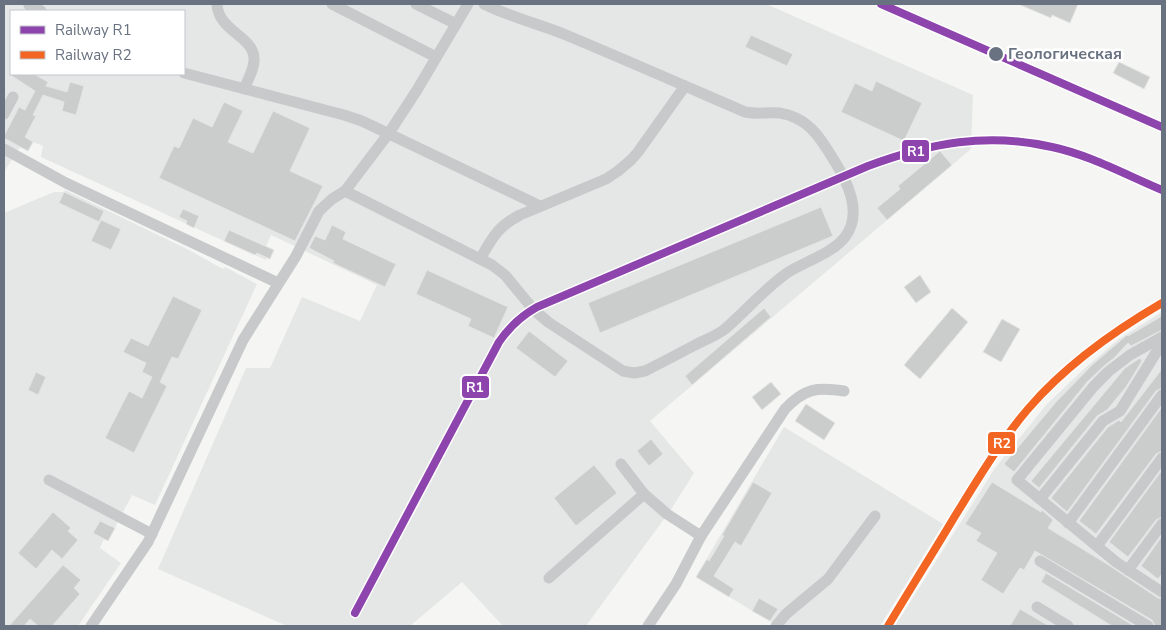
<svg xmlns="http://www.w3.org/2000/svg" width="1166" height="630" viewBox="0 0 1166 630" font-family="'Nunito Sans',sans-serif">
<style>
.built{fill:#e5e7e6;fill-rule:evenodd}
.building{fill:#cbcccc;stroke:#e4e4e4}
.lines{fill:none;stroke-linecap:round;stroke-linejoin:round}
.minor{stroke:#c8c9ca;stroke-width:11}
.rail-1-casing{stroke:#fff;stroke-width:11}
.rail-2-casing{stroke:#fff;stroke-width:11}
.rail-1{stroke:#8e44ad;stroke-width:8}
.rail-2{stroke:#f26522;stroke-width:8}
.stop-dot{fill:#697280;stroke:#fff;stroke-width:2}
.labels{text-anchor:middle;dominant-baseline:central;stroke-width:5;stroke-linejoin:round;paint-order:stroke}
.stop-label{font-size:16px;font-weight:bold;fill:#697280;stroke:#fff;text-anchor:start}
.line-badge{stroke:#fff;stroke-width:2}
.badge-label{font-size:14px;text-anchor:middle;font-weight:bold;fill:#fff}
</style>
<rect width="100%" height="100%" fill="#f5f5f4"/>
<g class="built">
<path d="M 4,4 L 766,4 L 973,95 L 971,149 L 650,421 L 694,473 L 672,508 L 586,626 L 503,626 L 462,582 L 410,626 L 287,626 L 158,569 L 246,368 L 270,368 L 302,297 L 360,321 L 377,285 L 271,235 L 262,255 L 267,257 L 266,260 L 255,255 L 260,244 L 229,230 L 224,241 L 41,157 L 43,146 L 33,142 L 28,151 L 20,147 L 4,172 ZM 11,11 L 184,11 L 184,74 L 11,74 Z"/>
<polygon points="65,190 187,249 223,269 225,267 257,284 155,505 132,495 108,541 104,539 100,548 121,563 78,626 4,626 4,213 54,192 64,192"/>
<polygon points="1162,312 1162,626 895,626 995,468 1047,404 1085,368 1119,339"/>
<polygon points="784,427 943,524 880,626 778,626 696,577"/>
</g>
<g class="building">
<polygon points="1018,4 1078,4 1070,23 1052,15 1051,18"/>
<polygon points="751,35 793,54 787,66 745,47"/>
<polygon points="1119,62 1150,77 1144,89 1113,73"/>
<polygon points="9,74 34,74 48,82 46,86 67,92 70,82 84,86 76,115 62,111 64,102 43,95 33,115 36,116 25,137 33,142 28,151 4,138 4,136 19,107 25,110 35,91"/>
<polygon points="876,81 922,103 904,141 841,112 855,83 872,91"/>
<polygon points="224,102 243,111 228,142 253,153 273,111 310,128 290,171 323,186 295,241 159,178 174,146 179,148 193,118 212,127"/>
<polygon points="940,151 952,165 887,220 877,208 900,189 898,186"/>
<polygon points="64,192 104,211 99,222 59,203"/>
<polygon points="821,207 833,236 600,333 588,303"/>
<polygon points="183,209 199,216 194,228 186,224 187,221 179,217"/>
<polygon points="101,220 121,229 111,250 91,241"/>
<polygon points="332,225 346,232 343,239 396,264 385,287 333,263 334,261 309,248 315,236 325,240"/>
<polygon points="229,230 274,250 270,259 257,253 255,255 224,241"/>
<polygon points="427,270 508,307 494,338 468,326 471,319 416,294"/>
<polygon points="920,275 931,292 916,303 904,287"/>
<polygon points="173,296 202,310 178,359 172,357 160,382 167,386 134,453 105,438 129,391 142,398 152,377 142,372 146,363 123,352 131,338 148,346"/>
<polygon points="764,308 771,317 692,385 685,376"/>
<polygon points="952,308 968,322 920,379 904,365"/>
<polygon points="1162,316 1162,330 1131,346 1128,343 1114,358 1104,366 1088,381 1014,472 1004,464 1056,402 1092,365 1127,335 1128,336"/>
<polygon points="1002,319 1020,329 1001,362 983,352"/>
<polygon points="529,331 568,361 555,377 516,348"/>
<polygon points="1140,358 1142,361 1126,387 1107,410 1097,416 1039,488 1031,481 1125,368"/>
<polygon points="1162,369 1162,388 1156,391 1067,512 1051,498 1108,427 1119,420 1121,422"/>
<polygon points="36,372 46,377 38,395 28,390"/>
<polygon points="771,382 781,394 762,410 752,397"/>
<polygon points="806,404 835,423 824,440 795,421"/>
<polygon points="1162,407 1162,451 1156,454 1096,534 1079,521"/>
<polygon points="651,439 663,454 649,466 637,451"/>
<polygon points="594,465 617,493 576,526 554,498"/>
<polygon points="1162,470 1162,517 1156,520 1128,557 1109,542"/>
<polygon points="753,482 772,493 741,546 735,542 714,576 734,589 729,597 696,577 707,559 709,561 724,536 722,535"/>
<polygon points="992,482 1041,512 1042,510 1053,520 1048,528 1107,564 1158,598 1162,599 1162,626 1155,626 1152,620 1035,551 1024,570 1020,568 1003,594 981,580 997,553 976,541 981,533 965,524"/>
<polygon points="53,512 71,528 68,531 78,540 62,559 52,550 36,569 18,553"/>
<polygon points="100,521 115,528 108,541 93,533"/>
<polygon points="1162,536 1162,574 1158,579 1141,566"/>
<polygon points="63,565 81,580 74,588 80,594 52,626 38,626 30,619 24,626 9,626"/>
<polygon points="1046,573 1134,626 1112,626 1041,582"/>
<polygon points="759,598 778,609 770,621 752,611"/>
<polygon points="1020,609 1049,626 1010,626"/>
</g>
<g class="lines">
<g class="minor">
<path d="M 217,4 C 218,31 253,36 254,58 C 255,68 248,79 244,89"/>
<polyline points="332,4 436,57"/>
<polyline points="416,4 456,24"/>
<polyline points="29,5 41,11"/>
<polyline points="184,73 344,115 362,121 540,206"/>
<polyline points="4,114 13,97"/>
<polyline points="4,149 66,183 278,283"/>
<path d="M 345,191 L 492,265 L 505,275 L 533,309 L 548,322 L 623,371 L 634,373 L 645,371 C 661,363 678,354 695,345 C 705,340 716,336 725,329 C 746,311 764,289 787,273 C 804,262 833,253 845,237 C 864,212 846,179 832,157 C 822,141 813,126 796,118 C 775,108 765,116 745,112 C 685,86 626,60 566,35 C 539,24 510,17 484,4"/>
<path d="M 480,259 C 493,237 497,227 520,215 L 606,179 L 618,171 L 631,160 L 638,152 L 685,86"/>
<polyline points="1162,337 1130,355 1109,371 1094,386 1017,480 1116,562 1162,592"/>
<polyline points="621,464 644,494 667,514 701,536"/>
<polyline points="49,480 152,534"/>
<polyline points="1040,499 1103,421 1120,411 1162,343"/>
<polyline points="1068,523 1162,395"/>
<polyline points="1097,546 1162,458"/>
<polyline points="1040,561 1148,626"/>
<polyline points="1128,570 1162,524"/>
<polyline points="549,578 644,494"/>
<polyline points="1037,607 1068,626"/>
<polyline points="91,626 148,542 243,340 296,256 319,211 332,199 345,191 389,133 417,90 468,4"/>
<path d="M 648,626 L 676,584 L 701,536 L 785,409 C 805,388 817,387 844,391"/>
<polyline points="776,626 786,614 828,579 875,516"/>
</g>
<defs>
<g id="rail-1">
<polyline points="881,4 1162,127"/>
<path d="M 355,613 L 499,342 C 510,326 521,316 537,307 L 868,166 C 930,143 987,132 1052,147 C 1090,155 1126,175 1162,190"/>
</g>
<path id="rail-2" d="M 888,626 C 910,589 933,553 955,516 C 978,479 1000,442 1028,409 C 1064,367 1114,331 1162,303"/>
</defs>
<use href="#rail-1" class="rail-1-casing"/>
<use href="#rail-2" class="rail-2-casing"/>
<use href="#rail-1" class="rail-1"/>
<use href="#rail-2" class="rail-2"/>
</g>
<circle class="stop-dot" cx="996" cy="54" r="8"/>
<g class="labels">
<g class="stop-label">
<text x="1008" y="54">Геологическая</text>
</g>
</g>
<g class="line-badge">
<rect x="901" y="139" width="29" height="24" rx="5" fill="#8e44ad"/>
<rect x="461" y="375" width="29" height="24" rx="5" fill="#8e44ad"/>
<rect x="987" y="431" width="29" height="24" rx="5" fill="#f26522"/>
</g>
<g class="badge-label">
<text x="916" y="156">R1</text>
<text x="475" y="392">R1</text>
<text x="1002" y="448">R2</text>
</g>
<rect width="1166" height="630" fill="none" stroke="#697280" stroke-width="10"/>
<rect x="10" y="10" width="175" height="65" fill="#ffffff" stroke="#c3c7cc"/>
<rect x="20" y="26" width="25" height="8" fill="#8e44ad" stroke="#c3c7cc"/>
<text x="55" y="35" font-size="15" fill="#697280">Railway R1</text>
<rect x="20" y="51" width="25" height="8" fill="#f26522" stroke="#c3c7cc"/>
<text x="55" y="60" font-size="15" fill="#697280">Railway R2</text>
</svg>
